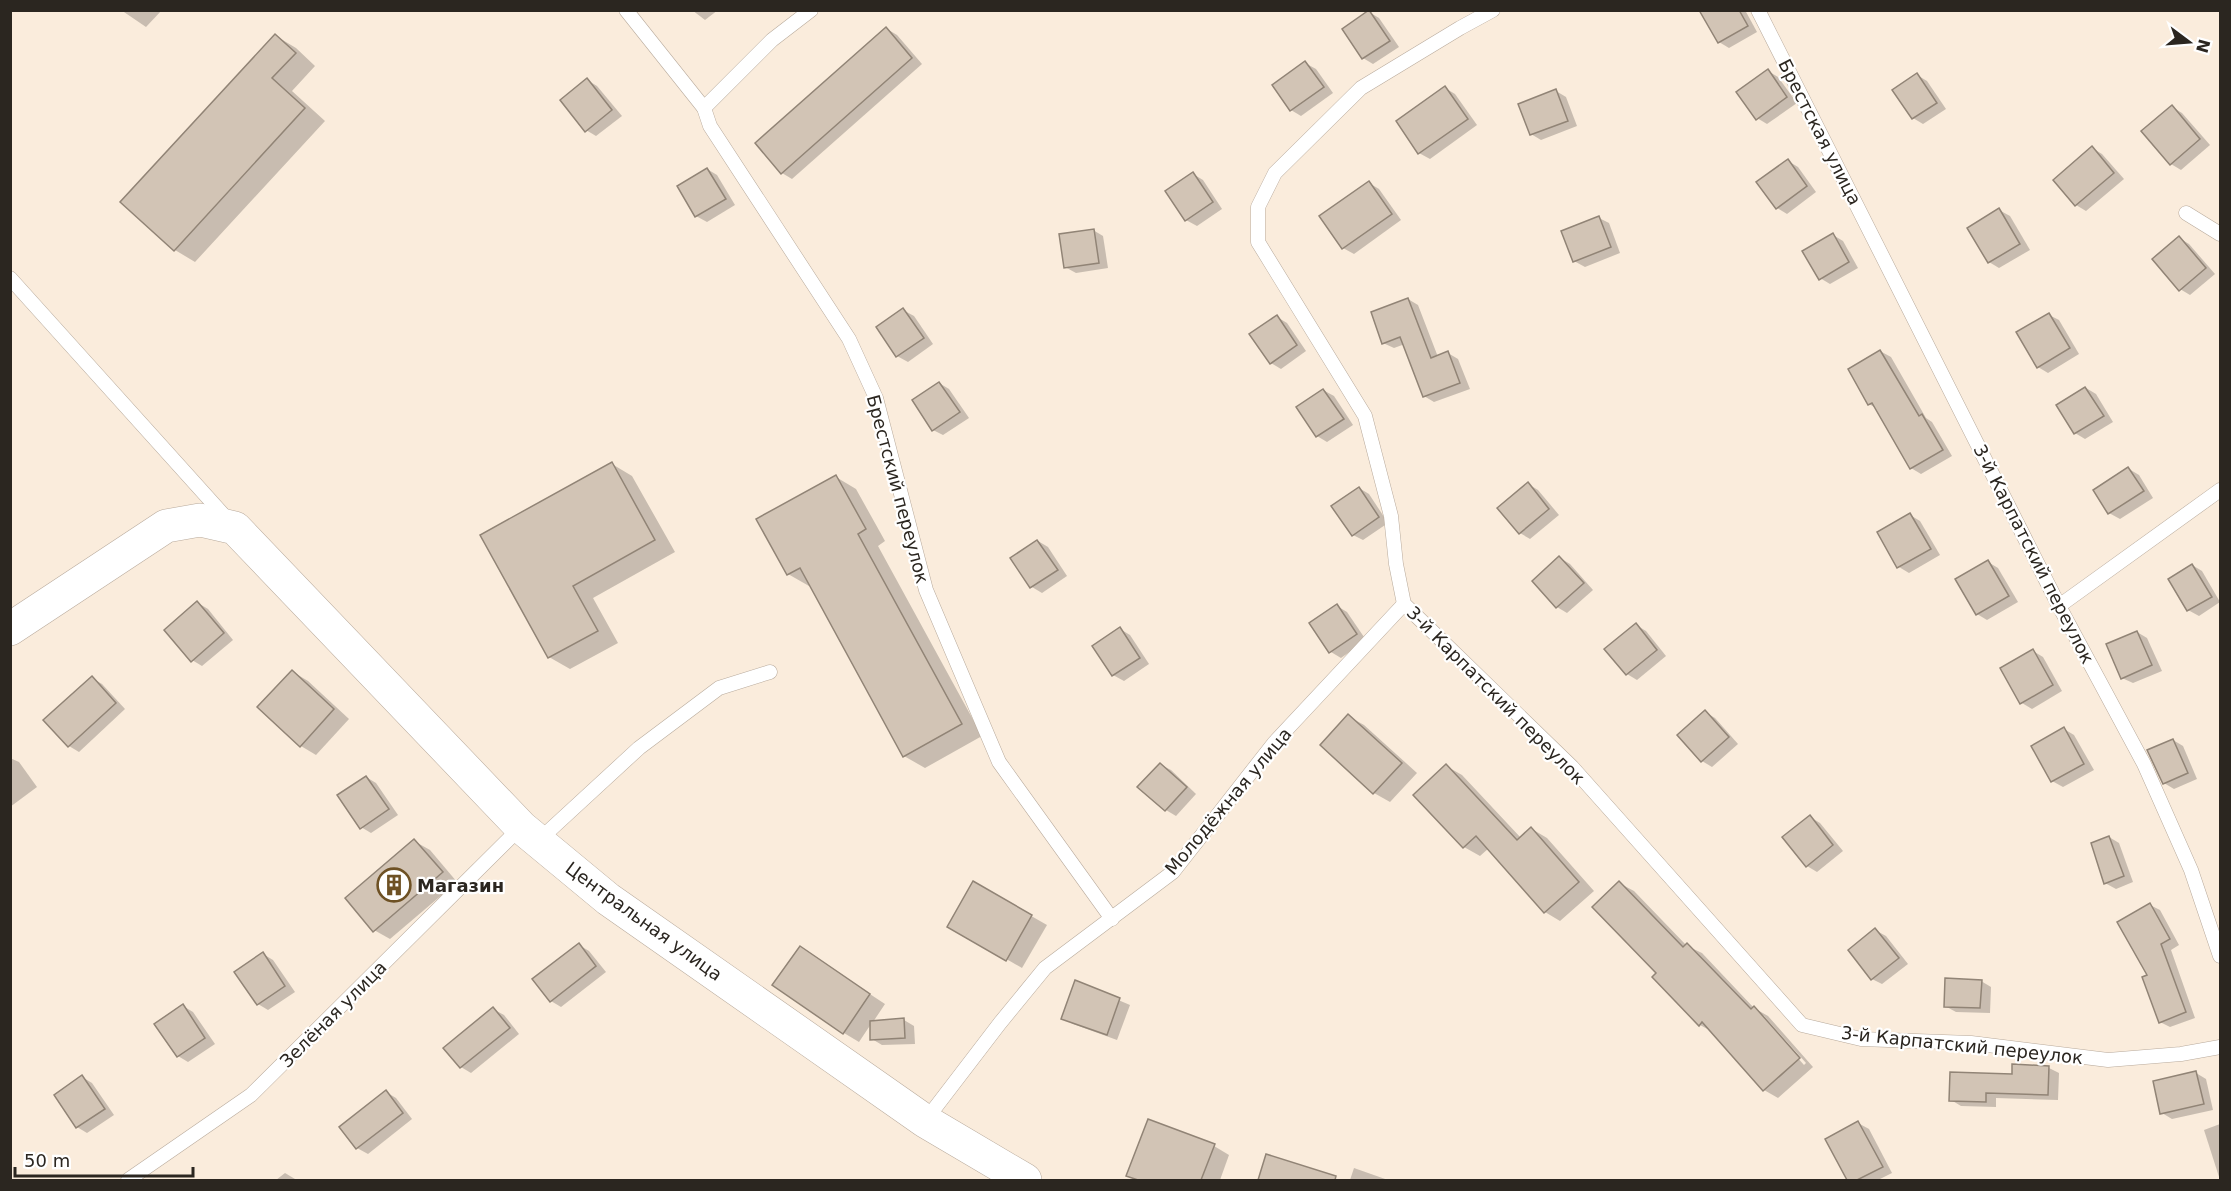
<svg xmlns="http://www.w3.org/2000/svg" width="2231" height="1191" viewBox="0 0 2231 1191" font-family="'DejaVu Sans',sans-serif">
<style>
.shadow{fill:#0003;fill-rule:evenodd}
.building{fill:#d2c4b5;stroke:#918476;stroke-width:1.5}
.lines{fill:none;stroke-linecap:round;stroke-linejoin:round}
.service-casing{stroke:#b8aa9c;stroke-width:15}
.tertiary-casing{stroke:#b8aa9c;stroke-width:34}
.service{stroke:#fff;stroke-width:14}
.tertiary{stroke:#fff;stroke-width:33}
.labels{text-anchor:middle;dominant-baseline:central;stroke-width:4.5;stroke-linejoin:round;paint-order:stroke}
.street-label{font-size:18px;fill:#2b2620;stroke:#fff}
.poi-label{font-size:18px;font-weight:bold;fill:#2b2620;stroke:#fff;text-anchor:start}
</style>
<rect width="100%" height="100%" fill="#faecdc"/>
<g class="shadow">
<polygon points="121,10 162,10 146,27"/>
<polygon points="692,10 718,10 705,20"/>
<polygon points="1710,10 1745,10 1757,32 1729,48 1719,42"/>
<polygon points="1369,12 1379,18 1399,47 1373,64 1363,58"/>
<polygon points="887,29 897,35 922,64 792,179 782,173"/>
<polygon points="276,36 296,48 315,66 292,91 325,121 195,262 175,250"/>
<polygon points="1305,63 1316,69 1333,93 1301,116 1291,110"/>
<polygon points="1768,71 1778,77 1797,103 1767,124 1757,118"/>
<polygon points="1917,75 1927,81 1946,109 1923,124 1913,118"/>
<polygon points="587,80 597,86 622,116 596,136 586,130"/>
<polygon points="1445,88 1455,94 1477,125 1430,159 1419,153"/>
<polygon points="1556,91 1566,97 1577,126 1541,140 1531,134"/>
<polygon points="2172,107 2182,113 2210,145 2181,170 2171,164"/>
<polygon points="2092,148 2102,154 2124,179 2086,211 2076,205 2055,180"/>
<polygon points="1788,161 1798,167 1816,192 1787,214 1777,208"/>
<polygon points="707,169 717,175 735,205 707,222 696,216"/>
<polygon points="1193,174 1203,180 1222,209 1197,226 1186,220"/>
<polygon points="1369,183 1379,189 1401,220 1354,254 1343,248"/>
<polygon points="1999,210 2010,216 2030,250 1999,268 1989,262"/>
<polygon points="1599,218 1609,223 1620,253 1585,267 1574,261"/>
<polygon points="1093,230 1103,236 1108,268 1076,273 1065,267"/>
<polygon points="1833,235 1843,241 1858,268 1830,284 1820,278"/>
<polygon points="2179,238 2189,244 2215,274 2190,295 2180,289"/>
<polygon points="1408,299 1418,305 1438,357 1448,353 1458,359 1470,389 1434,402 1424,396 1405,344 1394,348 1383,343"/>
<polygon points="903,310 914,316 933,344 908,362 897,356"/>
<polygon points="2049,315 2059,320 2079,354 2048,373 2038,367"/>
<polygon points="1277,317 1287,323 1306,351 1281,369 1271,363"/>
<polygon points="1880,351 1891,357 1926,418 1932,422 1952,456 1921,474 1911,468 1876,408 1869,404"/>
<polygon points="939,383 949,389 969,418 943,435 933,430"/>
<polygon points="2086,388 2096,394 2113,422 2085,439 2075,433"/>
<polygon points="1323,390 1334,396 1353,425 1327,442 1317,436"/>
<polygon points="612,464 632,476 675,552 593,598 618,643 570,669 549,657"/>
<polygon points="2129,469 2139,475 2153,498 2120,519 2109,513 2095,491"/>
<polygon points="836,477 856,489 885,541 878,546 982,736 925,768 904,756 811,585 809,586 788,574"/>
<polygon points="1528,484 1538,490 1559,515 1530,539 1520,533"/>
<polygon points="1359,488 1369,494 1388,523 1363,540 1353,535"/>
<polygon points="1910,515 1920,521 1940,555 1909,573 1899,567"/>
<polygon points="1038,541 1048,547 1067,576 1042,593 1032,587 1012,559"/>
<polygon points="1560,558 1570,564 1593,590 1567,613 1557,607"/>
<polygon points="1988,562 1998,568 2018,602 1987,620 1977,614"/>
<polygon points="2192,565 2202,571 2220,602 2199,616 2188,610 2170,579"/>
<polygon points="198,603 208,609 233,640 202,666 192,660"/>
<polygon points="1337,606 1347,612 1366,640 1341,658 1331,652"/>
<polygon points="1636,625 1646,631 1666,656 1637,680 1627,674"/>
<polygon points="1120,629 1130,635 1149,664 1124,681 1113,675 1094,647"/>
<polygon points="2137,632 2147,638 2162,671 2133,683 2122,678"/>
<polygon points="2033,651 2043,657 2062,691 2032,709 2022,703"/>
<polygon points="293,672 308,681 349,719 316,755 301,746"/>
<polygon points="92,678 102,684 125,709 79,752 69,746"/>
<polygon points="1705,712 1715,718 1738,744 1712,767 1702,761"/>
<polygon points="1348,716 1364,725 1417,773 1390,802 1374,793 1322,745"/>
<polygon points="2064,729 2074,735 2094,770 2063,787 2052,781 2033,747"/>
<polygon points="2173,740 2183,746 2197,779 2174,789 2164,783"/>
<polygon points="10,758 19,762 37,787 10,807"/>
<polygon points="1161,765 1171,770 1196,794 1176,816 1166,810 1140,786"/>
<polygon points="1446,766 1462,775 1521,838 1532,829 1547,838 1594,891 1560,921 1545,912 1489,848 1480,856 1464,847 1415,795"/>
<polygon points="366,777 376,783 398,815 371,833 361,827"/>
<polygon points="1810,817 1820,823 1843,851 1817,872 1807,866"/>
<polygon points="2109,837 2119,843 2133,882 2116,889 2105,883"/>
<polygon points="414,841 430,850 457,882 390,939 374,930"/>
<polygon points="974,883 1047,925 1022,968 949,926"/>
<path d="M 1619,883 L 1634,891 L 1687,946 L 1702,953 L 1754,1008 L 1768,1016 L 1813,1067 L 1778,1098 L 1764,1090 L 1713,1032 L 1700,1025 L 1658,973 ZM 1760,1015 L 1764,1016 L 1806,1063 L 1804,1065 Z"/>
<polygon points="2150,905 2160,910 2179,945 2171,950 2195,1018 2170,1027 2160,1022 2150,976"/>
<polygon points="1875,930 1886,936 1908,964 1882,984 1872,979"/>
<polygon points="579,945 589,951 606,972 561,1007 551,1001"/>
<polygon points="800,948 885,1004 873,1022 904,1020 914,1026 915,1044 882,1045 872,1039 871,1024 859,1042 844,1033"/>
<polygon points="263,954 273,960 295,992 268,1010 258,1004"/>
<polygon points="1981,981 1991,987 1990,1013 1956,1012 1945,1006"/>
<polygon points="1076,982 1130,1005 1117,1040 1073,1024 1063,1018"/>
<polygon points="183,1006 193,1012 215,1044 188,1062 178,1056"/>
<polygon points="493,1009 504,1015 519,1034 471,1073 461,1067 445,1048"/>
<polygon points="2049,1068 2059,1073 2058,1100 1996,1098 1996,1107 1961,1106 1951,1100 2013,1076"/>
<polygon points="2196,1073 2206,1079 2213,1110 2172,1119 2162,1113"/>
<polygon points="82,1077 92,1083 114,1115 87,1133 77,1127"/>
<polygon points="386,1092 396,1098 412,1119 368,1154 357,1148"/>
<polygon points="1858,1123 1869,1129 1892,1173 1878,1180 1849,1180 1827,1140"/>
<polygon points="2220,1124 2220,1180 2204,1130"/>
<polygon points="1214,1146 1229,1155 1220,1180 1137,1180 1128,1175"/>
<polygon points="1267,1156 1316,1174 1314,1180 1259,1180"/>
<polygon points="1354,1168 1388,1180 1350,1180"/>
<polygon points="285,1173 295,1179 296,1180 276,1180"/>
</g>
<g class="building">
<polygon points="1369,10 1390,41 1362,59 1342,29"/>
<polygon points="1699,10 1739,10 1748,26 1718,43"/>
<polygon points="886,27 912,58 781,174 755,143"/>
<polygon points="275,34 296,53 272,78 305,108 174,251 120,202"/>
<polygon points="1305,61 1324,87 1290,111 1272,85"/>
<polygon points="1768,69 1787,97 1756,120 1736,92"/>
<polygon points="1917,73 1937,103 1912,119 1892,90"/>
<polygon points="587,78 612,110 585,132 560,100"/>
<polygon points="1445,86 1468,119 1418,154 1396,121"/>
<polygon points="1556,89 1568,121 1530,135 1518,104"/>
<polygon points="2172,105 2200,139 2170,165 2141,131"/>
<polygon points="2092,146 2114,173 2075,206 2053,180"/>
<polygon points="1788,159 1807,186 1776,209 1756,182"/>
<polygon points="707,168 726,199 695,217 677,186"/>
<polygon points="1193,172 1213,202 1185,221 1165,191"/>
<polygon points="1369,181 1392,214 1342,249 1319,216"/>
<polygon points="1999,208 2020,244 1988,263 1967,228"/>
<polygon points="1599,216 1611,247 1573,262 1561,231"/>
<polygon points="1094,229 1099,263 1064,268 1059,234"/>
<polygon points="1833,233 1849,262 1819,280 1802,251"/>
<polygon points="2179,236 2206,268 2179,291 2152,259"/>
<polygon points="1408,298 1431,358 1448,351 1460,383 1423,397 1400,337 1382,344 1371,312"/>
<polygon points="903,308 924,338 896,357 876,327"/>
<polygon points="2049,313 2070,348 2037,368 2016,332"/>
<polygon points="1277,315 1297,345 1270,364 1249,334"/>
<polygon points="1880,350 1919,416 1922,414 1943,450 1910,469 1872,403 1868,405 1848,369"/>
<polygon points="939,382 960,412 932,431 912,400"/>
<polygon points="2085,387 2104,416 2074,434 2056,405"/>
<polygon points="1323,389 1344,419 1316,437 1296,407"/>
<polygon points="612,462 655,540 573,586 598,631 548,658 480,535"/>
<polygon points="2128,467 2144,491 2108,514 2093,490"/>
<polygon points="836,475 866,529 858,534 962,724 903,757 800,568 787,575 756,519"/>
<polygon points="1528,482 1549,509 1519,534 1497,508"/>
<polygon points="1359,487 1379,517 1352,536 1331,506"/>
<polygon points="1910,513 1931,549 1897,568 1877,532"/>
<polygon points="1037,540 1058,570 1030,588 1010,558"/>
<polygon points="1559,556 1584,583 1556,608 1532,581"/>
<polygon points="1988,560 2009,596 1976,615 1955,579"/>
<polygon points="2192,564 2212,597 2187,611 2168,579"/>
<polygon points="197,601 224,633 191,662 164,630"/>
<polygon points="1337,604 1357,634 1329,653 1309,623"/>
<polygon points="1636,623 1657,650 1626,675 1604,649"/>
<polygon points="1120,627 1140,658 1112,676 1092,646"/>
<polygon points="2137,631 2152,665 2121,679 2106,644"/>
<polygon points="2033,649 2053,685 2020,704 2000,668"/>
<polygon points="292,670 334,709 300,747 257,707"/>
<polygon points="92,676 116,703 68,747 43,720"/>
<polygon points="1705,710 1729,737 1701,762 1677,735"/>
<polygon points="1348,714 1402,763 1373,794 1320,745"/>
<polygon points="2064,727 2084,764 2051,782 2031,746"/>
<polygon points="2173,739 2188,773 2163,784 2147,750"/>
<polygon points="1160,763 1187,787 1165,811 1137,787"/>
<polygon points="1446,764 1517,840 1531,827 1579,882 1544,913 1476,836 1463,848 1413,795"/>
<polygon points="366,776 389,809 360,829 337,795"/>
<polygon points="1810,815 1833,845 1806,867 1782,837"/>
<polygon points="2109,836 2124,876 2104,884 2091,843"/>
<polygon points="414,839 443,872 373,932 345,898"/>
<polygon points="973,881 1032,915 1006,961 947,927"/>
<polygon points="1619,881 1683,947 1687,943 1751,1009 1754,1006 1800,1058 1763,1091 1702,1022 1699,1026 1652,977 1656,973 1592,907"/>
<polygon points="2150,903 2170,939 2161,944 2186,1012 2159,1023 2142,977 2147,975 2117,922"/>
<polygon points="1875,928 1899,958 1871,980 1848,950"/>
<polygon points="579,943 596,966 550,1002 532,979"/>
<polygon points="800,946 870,994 843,1034 772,985"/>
<polygon points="263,952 285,986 257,1005 234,972"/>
<polygon points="1945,978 1982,980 1980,1008 1944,1007"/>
<polygon points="1075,980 1120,998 1107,1035 1061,1019"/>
<polygon points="183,1004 205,1038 177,1057 154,1024"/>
<polygon points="493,1007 510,1028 460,1068 443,1048"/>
<polygon points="904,1018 905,1038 870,1040 870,1021"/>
<polygon points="2012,1064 2049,1066 2048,1095 1986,1093 1986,1102 1949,1101 1950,1072 2012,1074"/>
<polygon points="2196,1071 2204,1104 2160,1114 2153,1081"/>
<polygon points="82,1075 105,1109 76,1128 54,1095"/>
<polygon points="386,1090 403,1113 356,1149 339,1127"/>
<polygon points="1148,1119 1215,1144 1201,1180 1138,1180 1126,1176"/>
<polygon points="1858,1121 1883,1167 1857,1180 1847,1180 1825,1139"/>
<polygon points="1266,1154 1336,1176 1335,1180 1258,1180"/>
</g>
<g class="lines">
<defs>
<g id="service">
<polyline points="626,10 704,108 710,126 849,339 876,398 926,590 999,762 1112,919"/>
<polyline points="1493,10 1460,28 1361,88 1275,173 1258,207 1258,242 1365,416 1391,516 1396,564 1404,604 1572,767 1802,1025 1861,1039 1971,1043 2108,1060 2181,1054 2220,1047"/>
<polyline points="1758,10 2059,606 2144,764 2191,870 2220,956"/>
<polyline points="704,108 772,40 811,10"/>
<polyline points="2186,213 2220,234"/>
<polyline points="10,278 228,520"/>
<polyline points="2059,606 2220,490"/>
<polyline points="538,841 639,748 719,688 770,672"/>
<polyline points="925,1121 1000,1023 1045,968 1173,872 1274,743 1404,604"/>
<polyline points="128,1180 251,1095 521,827"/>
</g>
<polyline id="tertiary" points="10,629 166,526 200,520 235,528 521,827 608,899 925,1121 1025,1180"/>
</defs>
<use href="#service" class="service-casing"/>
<use href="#tertiary" class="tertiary-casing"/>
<use href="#service" class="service"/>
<use href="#tertiary" class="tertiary"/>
</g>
<defs>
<symbol id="building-ring" viewBox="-11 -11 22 22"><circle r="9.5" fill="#fff" stroke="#6e5124" stroke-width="1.5"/><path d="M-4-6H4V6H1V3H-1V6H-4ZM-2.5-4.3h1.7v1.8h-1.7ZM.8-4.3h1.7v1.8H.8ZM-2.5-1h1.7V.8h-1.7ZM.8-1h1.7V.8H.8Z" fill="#6e5124"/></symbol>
</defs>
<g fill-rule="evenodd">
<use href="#building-ring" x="375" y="866" width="38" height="38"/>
</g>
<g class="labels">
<g class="street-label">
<text transform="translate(1820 132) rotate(63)">Брестская улица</text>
<text transform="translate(898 489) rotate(75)">Брестский переулок</text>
<text transform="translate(2034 554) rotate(63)">3-й Карпатский переулок</text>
<text transform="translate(1496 695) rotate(45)">3-й Карпатский переулок</text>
<text transform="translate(1228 801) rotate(-50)">Молодёжная улица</text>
<text transform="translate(644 921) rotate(36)">Центральная улица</text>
<text transform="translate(333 1014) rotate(-45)">Зелёная улица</text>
<text transform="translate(1962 1045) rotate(6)">3-й Карпатский переулок</text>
</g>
<g class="poi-label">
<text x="417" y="885">Магазин</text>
</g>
</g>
<rect width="2231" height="1191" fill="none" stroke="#2b2620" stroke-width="24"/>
<g transform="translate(2189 42) rotate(106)" stroke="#ffffff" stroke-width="4.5" paint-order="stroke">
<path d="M0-4.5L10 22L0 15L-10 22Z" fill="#2b2620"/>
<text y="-9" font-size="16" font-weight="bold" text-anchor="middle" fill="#2b2620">N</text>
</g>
<path d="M15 1167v9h178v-9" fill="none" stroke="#2b2620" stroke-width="3"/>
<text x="24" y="1167" font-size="18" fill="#2b2620" stroke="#ffffff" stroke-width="4.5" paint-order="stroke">50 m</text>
</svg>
